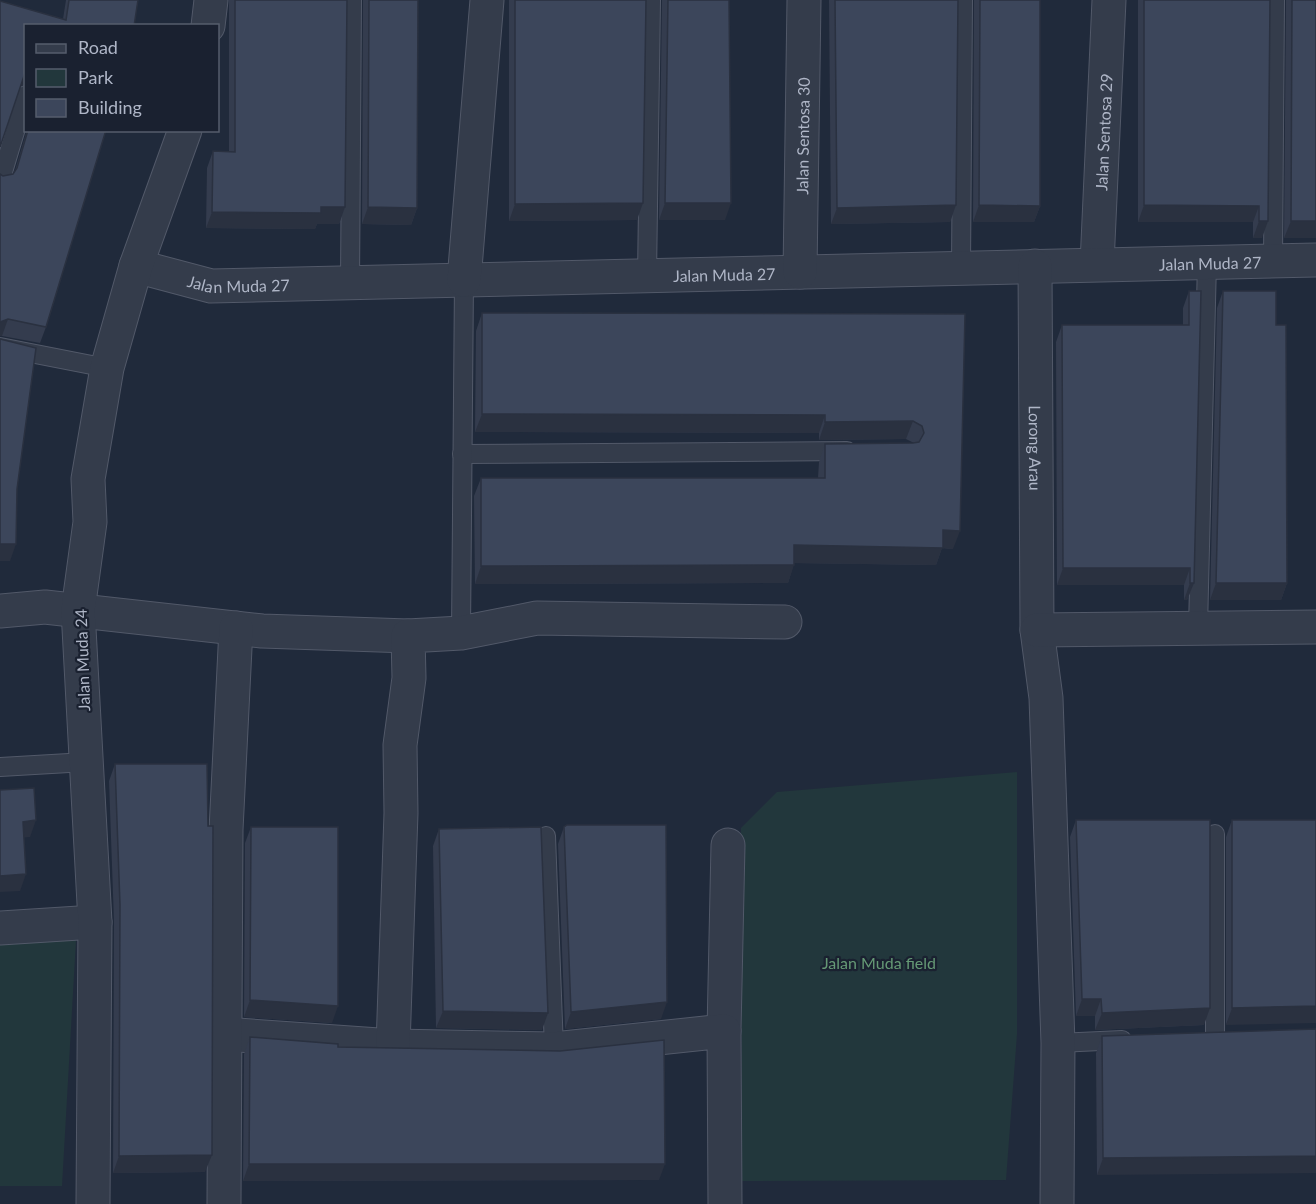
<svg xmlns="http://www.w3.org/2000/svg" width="1316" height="1204" viewBox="0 0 1316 1204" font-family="Lato,sans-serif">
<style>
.green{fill:#22373c}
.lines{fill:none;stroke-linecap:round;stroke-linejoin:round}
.service-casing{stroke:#525969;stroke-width:20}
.minor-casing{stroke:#525969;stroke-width:35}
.service{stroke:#343c4b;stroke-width:18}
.minor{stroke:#343c4b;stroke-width:33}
.wall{fill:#343c4e}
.shaded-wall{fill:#2a3140}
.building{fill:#3c465b;stroke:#2a3140;stroke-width:1.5}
.labels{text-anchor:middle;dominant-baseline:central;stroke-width:4.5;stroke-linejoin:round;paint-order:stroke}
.street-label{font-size:16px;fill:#afb6c7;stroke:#1a2130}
.park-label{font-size:16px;fill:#659975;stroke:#1a2130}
</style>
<rect width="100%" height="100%" fill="#202a3b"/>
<g class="green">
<polygon points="1017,772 1017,1034 1006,1180 742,1181 741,828 777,792"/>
<polygon points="76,940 62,1186 0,1186 0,944"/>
</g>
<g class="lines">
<defs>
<g id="service">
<polyline points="0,182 26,95"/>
<polyline points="1273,261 1275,0"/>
<polyline points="961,268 963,0"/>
<polyline points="647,276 651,0"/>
<polyline points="350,282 352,0"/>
<polyline points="0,347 107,368"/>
<polyline points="462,454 847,451"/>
<polyline points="1198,628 1207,262"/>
<polyline points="461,633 464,280"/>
<polyline points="0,767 86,762"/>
<polyline points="1215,834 1215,1036"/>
<polyline points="546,836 554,1049"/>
<polyline points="1058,1043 1122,1040"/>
</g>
<g id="minor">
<polyline points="208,26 211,0"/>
<path id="s1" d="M 1097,264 L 1109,0"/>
<path id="s2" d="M 136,266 L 211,286 L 1316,260"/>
<path id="s3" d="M 1035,266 L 1037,630 L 1046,698 L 1058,1043 L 1057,1204"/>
<path id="s4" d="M 800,272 L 804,0"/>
<polyline points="464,280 487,0"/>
<polyline points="0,611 45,607 262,631 408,636"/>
<polyline points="1037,630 1316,627"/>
<polyline points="0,928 95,922"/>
<polyline points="724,1031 728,845"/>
<polyline points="223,1034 393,1046 554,1049 724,1031 725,1204"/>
<polyline points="393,1046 401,813 400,745 409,678 408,636 461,633 537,618 785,622"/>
<polyline points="93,1204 95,922 78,610 90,522 88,479 107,368 136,266 185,130"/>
<polyline points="224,1204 226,830 236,628"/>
</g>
</defs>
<use href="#service" class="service-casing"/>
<use href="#minor" class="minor-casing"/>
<use href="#service" class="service"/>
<use href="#minor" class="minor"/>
</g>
<g class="wall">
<polygon points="66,0 138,0 134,26 26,26 0,1 63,19"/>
<polygon points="229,0 347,0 345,207 339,224 317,224 315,229 206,228 207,168 213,151 229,151"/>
<polygon points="363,0 418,0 417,208 411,225 362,224"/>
<polygon points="509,0 646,0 637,220 509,221"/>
<polygon points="662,0 729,0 725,220 659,220"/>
<polygon points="829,0 958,0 956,205 950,222 831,224"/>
<polygon points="974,0 1040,0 1040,206 1034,222 973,222"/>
<polygon points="1138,0 1270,0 1262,238 1253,238 1253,222 1138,222"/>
<polygon points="1286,0 1316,0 1316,238 1284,238"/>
<polygon points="27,130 106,130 46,327 40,343 2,336 0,336 0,174 3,176 13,174 15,171"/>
<polygon points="1189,291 1194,583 1187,600 1184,600 1184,585 1057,585 1056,342 1062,325 1183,325 1183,308"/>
<polygon points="1223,291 1276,325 1287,583 1281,600 1210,600 1217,308"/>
<polygon points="482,313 965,314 953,549 942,548 936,565 794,563 788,583 475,584 474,496 481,478 818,478 819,462 825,444 914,443 906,439 819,440 819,433 475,432 476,331"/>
<polygon points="115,764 205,1172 113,1173 114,922 109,781"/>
<polygon points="1076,820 1204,1025 1095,1030 1095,1016 1076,1016 1070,837"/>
<polygon points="1232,820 1316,820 1226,1025 1226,837"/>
<polygon points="251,827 332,1023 244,1017 245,843"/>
<polygon points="564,827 661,1019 565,1029 558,844"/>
<polygon points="439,829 542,1030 436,1028 433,846"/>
<polygon points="1316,1029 1097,1175 1096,1053 1102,1036"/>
<polygon points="250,1037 338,1047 659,1180 243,1181 244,1054"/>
</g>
<g class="shaded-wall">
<polygon points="25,70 26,85 19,86"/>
<polygon points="643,203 637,220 509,221 515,204"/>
<polygon points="665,203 731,203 725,220 659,220"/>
<polygon points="956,205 950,222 831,224 837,208"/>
<polygon points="979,205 1040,206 1034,222 973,222"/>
<polygon points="1144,205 1259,206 1253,222 1138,222"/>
<polygon points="321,207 345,207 339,224 317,224 315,229 206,228 212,212"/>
<polygon points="368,207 417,208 411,225 362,224"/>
<polygon points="1259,221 1268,221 1262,238 1253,238"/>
<polygon points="1291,221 1316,221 1316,238 1284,238"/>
<polygon points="8,319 2,336 0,336 0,322"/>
<polygon points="482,414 825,415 819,433 475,432"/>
<polygon points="913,421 906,439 819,440 825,422"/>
<polygon points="943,530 960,531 953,549 942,548 936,565 787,563 794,545"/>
<polygon points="0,544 16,544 10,561 0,561"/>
<polygon points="794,565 788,583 475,584 481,566"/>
<polygon points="1063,568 1190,568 1184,585 1057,585"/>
<polygon points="1190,583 1194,583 1187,600 1184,600"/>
<polygon points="1216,583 1287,583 1281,600 1210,600"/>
<polygon points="36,820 30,837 17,838 23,822"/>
<polygon points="26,874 20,891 0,892 0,876"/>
<polygon points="1082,999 1101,999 1095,1016 1076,1016"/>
<polygon points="250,1000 338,1006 332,1023 244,1017"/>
<polygon points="667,1002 661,1019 565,1029 571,1012"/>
<polygon points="1316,1006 1316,1023 1226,1025 1232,1008"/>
<polygon points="1210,1008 1204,1025 1095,1030 1102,1013"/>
<polygon points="443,1011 548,1013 542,1030 436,1028"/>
<polygon points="212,1155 205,1172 113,1173 119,1156"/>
<polygon points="1316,1156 1316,1173 1097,1175 1103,1158"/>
<polygon points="249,1164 665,1164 659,1180 243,1181"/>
</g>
<g class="building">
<polygon points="69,0 138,0 134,26 26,26 26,70 0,147 0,1 66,20"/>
<polygon points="235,0 347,0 345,207 321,207 321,213 212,212 213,151 235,152"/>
<polygon points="369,0 418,0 417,208 368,207"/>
<polygon points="515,0 646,0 643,203 515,204"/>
<polygon points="668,0 729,0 731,203 665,203"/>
<polygon points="835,0 958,0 956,205 837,208"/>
<polygon points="980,0 1040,0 1040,206 979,205"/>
<polygon points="1144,0 1270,0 1268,221 1259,221 1259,206 1144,205"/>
<polygon points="1292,0 1316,0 1316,221 1291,221"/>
<polygon points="28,130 106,130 46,327 8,319 0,322 0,174 3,176 13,174 17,168"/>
<polygon points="1189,291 1201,291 1194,583 1190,583 1190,568 1063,568 1062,325 1189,325"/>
<polygon points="1223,291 1276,291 1276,325 1286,325 1287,583 1216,583"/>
<polygon points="482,313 965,314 960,531 943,530 943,548 794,545 794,565 481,566 481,478 825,478 825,444 913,443 919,442 924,433 922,426 913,421 825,422 825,415 482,414"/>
<polygon points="0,339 36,348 17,489 16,544 0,544"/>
<polygon points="115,764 207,764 208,826 213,826 212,1155 119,1156 120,905"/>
<polygon points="34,788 36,820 23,822 26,874 0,876 0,790"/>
<polygon points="1076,820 1210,820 1210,1008 1102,1013 1101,999 1082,999"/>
<polygon points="1232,820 1316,820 1316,1006 1232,1008"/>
<polygon points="567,825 666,825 667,1002 571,1012 564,827"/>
<polygon points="251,827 338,827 338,1006 250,1000"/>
<polygon points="541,827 548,1013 443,1011 439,829"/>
<polygon points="1316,1029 1316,1156 1103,1158 1102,1036"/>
<polygon points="250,1037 338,1044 338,1047 560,1051 664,1040 665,1164 249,1164"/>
</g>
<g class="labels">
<g class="street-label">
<text stroke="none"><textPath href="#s1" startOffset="132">Jalan Sentosa 29</textPath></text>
<text stroke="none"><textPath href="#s4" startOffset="136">Jalan Sentosa 30</textPath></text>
<text stroke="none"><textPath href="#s2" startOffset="1077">Jalan Muda 27</textPath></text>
<text stroke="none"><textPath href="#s2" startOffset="591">Jalan Muda 27</textPath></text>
<text stroke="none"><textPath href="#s2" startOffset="105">Jalan Muda 27</textPath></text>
<text stroke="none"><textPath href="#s3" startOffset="182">Lorong Arau</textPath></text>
<text transform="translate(82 660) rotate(-92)">Jalan Muda 24</text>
</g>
<g class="park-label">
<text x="879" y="962">Jalan Muda field</text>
</g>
</g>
<rect x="24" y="24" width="195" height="108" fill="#1a2130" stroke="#565d6c" stroke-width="1.5"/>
<rect x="36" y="44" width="30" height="9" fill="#343c4b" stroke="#565d6c" stroke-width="1.5"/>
<text x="78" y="54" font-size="18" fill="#afb6c7">Road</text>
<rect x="36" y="69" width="30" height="18" fill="#22373c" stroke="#565d6c" stroke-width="1.5"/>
<text x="78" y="84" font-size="18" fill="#afb6c7">Park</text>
<rect x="36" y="99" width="30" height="18" fill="#3c465b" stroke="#565d6c" stroke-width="1.5"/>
<text x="78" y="114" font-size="18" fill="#afb6c7">Building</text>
</svg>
